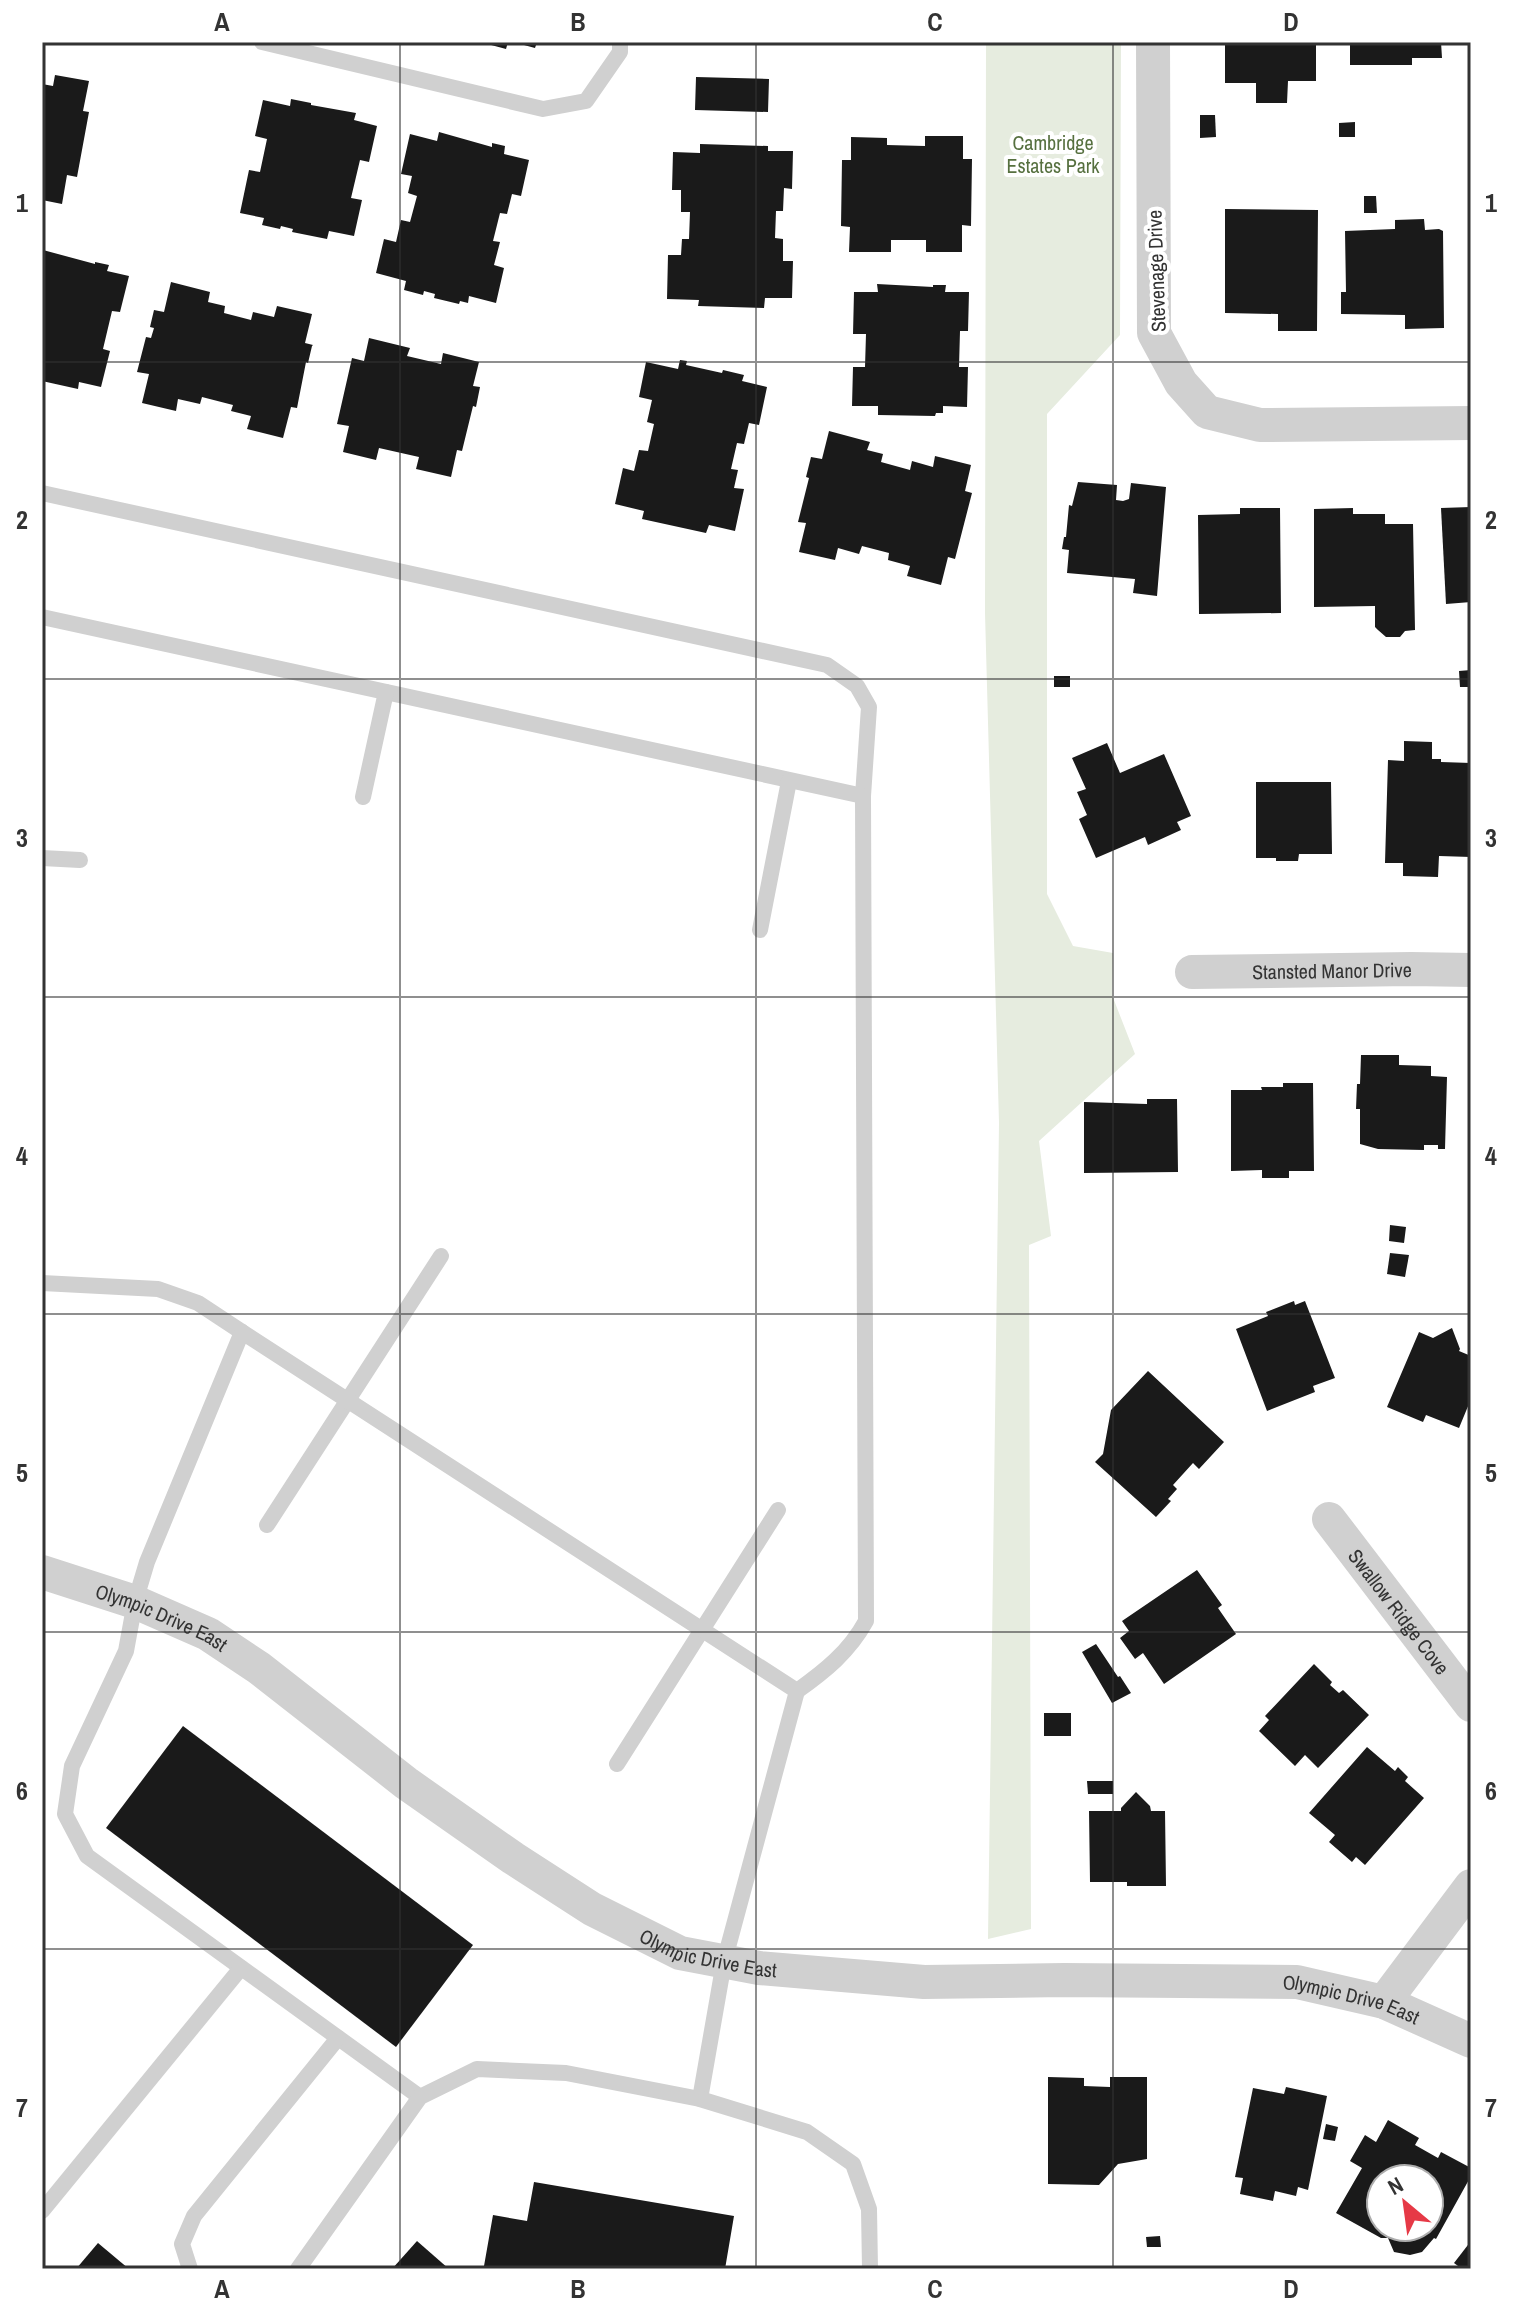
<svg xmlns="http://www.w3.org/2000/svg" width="1513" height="2311" viewBox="0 0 1513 2311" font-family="'Archivo Narrow',sans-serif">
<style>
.green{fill:#e6ecdf}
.building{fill:#1a1a1a;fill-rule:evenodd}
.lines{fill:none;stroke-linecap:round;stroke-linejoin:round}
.lane{stroke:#d0d0d0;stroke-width:16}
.street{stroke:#d0d0d0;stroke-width:34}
.grid{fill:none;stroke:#333;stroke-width:2;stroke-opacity:0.55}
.labels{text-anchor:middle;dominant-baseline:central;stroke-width:8;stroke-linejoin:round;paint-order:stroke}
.park-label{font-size:20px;fill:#56703f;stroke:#fff}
.street-label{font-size:20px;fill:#333;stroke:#fff}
.neatline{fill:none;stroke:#333;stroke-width:3}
.grid-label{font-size:26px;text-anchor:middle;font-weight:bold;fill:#333}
</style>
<rect width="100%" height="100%" fill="#fff"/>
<polygon class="green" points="986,42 1121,42 1120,335 1047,414 1047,894 1073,946 1113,953 1112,995 1135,1054 1039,1141 1051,1236 1029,1245 1031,1929 988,1939 999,1123 985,613"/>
<g class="building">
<polygon points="480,42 508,42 506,49"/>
<polygon points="513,42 537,42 535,48"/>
<polygon points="1225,42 1316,42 1316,81 1288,81 1287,103 1256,103 1256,83 1225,83"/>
<polygon points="1350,42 1441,42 1442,58 1412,58 1412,65 1350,65"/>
<polygon points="55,75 89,81 83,111 89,112 77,177 67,175 62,204 42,200 42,84 53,86"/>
<polygon points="696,77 769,79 768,112 695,110"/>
<polygon points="291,99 311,103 311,105 356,113 354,120 377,126 369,162 360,160 351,198 362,200 354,236 329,231 327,239 292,232 293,229 281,226 280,229 262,225 264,218 240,213 249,170 260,172 267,139 255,136 263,100 290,106"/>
<polygon points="1200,115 1215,115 1216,137 1200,138"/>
<polygon points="1355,122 1355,137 1339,137 1339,123"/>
<polygon points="439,132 492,147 492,143 505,146 504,154 529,160 521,196 512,194 507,214 500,213 493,241 500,242 494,265 504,268 496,303 469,296 468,303 460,301 459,304 434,298 435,294 424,291 423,295 404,290 406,281 376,273 384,239 396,242 401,220 410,222 417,196 408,193 412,176 401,174 410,134 437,141"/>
<polygon points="925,136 963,136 963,159 972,159 971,226 962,225 962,252 926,252 926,240 891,240 891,252 849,252 850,227 841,226 842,160 851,160 851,137 887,138 887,145 925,146"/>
<polygon points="700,144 768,146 768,151 793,151 792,189 784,188 783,211 776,211 775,238 783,239 783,261 793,261 792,298 765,298 764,308 698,306 699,300 667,299 668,255 681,255 682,239 689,239 690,212 681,212 681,190 672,190 673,152 700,153"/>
<polygon points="1364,196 1376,196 1377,213 1364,213"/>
<polygon points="1225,209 1318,210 1317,331 1278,331 1278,314 1225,313"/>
<polygon points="1424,219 1425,230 1439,229 1443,231 1444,328 1405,329 1405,315 1341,314 1341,292 1346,292 1345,231 1395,229 1395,220"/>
<polygon points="43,250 95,264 95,262 109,265 107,271 129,276 120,312 112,311 103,349 110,351 101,387 79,382 78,389 42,381"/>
<polygon points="171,282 210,292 208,302 225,306 224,313 251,320 253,312 274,317 277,306 312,314 305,343 313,345 312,346 308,363 306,362 297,408 291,407 283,438 247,429 251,416 231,411 233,405 202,397 200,404 178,399 176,411 142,403 149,374 137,372 146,337 151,338 154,328 150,327 154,310 164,312"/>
<polygon points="877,284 933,287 933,285 946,285 945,292 969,292 968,331 960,331 959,367 968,367 967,407 943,406 943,413 936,413 935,416 878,415 878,406 852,406 853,367 865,367 866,334 853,334 854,292 878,292"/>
<polygon points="369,338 410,348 407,356 441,364 443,353 479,362 473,386 480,387 476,407 473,406 462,451 457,450 451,477 416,469 419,457 379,448 376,460 343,452 349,426 337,424 352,358 364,361"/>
<polygon points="680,360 687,361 686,365 722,373 723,370 744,375 742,381 767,387 759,425 749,423 744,444 737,443 731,469 738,470 734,488 744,489 735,531 709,525 706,533 642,519 644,511 615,504 623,468 634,471 639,450 648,451 654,424 647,422 652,400 639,397 646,362 678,369"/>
<polygon points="829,431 870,442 867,450 883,454 881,462 910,470 912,461 933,467 935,456 971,465 965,491 972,493 955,559 948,557 941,585 907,576 910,566 888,560 889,553 862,546 859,554 838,548 835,560 799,552 806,523 798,522 809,478 806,477 811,457 822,459"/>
<polygon points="1078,482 1117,485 1116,500 1123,501 1129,499 1131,483 1166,487 1157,596 1133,593 1135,579 1067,573 1069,550 1062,549 1064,537 1066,537 1069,505 1072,506"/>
<polygon points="1471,507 1471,602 1446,604 1441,508"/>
<polygon points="1240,508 1280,508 1281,613 1199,614 1198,515 1240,514"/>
<polygon points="1353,508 1353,514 1385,514 1385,524 1413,524 1415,630 1405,631 1400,637 1386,637 1378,630 1375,627 1375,606 1314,607 1314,509"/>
<polygon points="1471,670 1471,687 1460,687 1459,671"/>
<rect x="1054" y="676" width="16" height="11"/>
<polygon points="1404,741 1432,742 1432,759 1441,759 1441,762 1471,763 1471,857 1439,856 1438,877 1403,876 1403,863 1385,863 1388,760 1404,761"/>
<polygon points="1107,743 1120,773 1164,754 1191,816 1177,822 1181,830 1148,845 1145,837 1096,858 1079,819 1087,815 1077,792 1086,789 1072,758"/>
<polygon points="1256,782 1331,782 1332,854 1299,854 1298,861 1276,861 1276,858 1256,858"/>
<polygon points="1361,1055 1399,1055 1399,1065 1431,1066 1431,1076 1447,1077 1445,1149 1438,1149 1438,1145 1424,1145 1424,1150 1378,1149 1360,1144 1360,1109 1356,1109 1357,1084 1360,1084"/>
<polygon points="1283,1083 1313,1083 1314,1171 1289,1171 1289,1178 1262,1178 1262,1170 1231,1171 1231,1090 1262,1090 1261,1087 1283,1087"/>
<polygon points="1147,1099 1177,1099 1178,1172 1084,1173 1084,1102 1147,1104"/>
<polygon points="1390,1225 1406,1227 1404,1243 1389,1241"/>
<polygon points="1390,1253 1409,1255 1405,1277 1387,1274"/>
<polygon points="1294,1301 1295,1305 1305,1301 1335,1378 1313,1386 1315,1392 1267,1411 1236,1329 1268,1316 1266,1312"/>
<polygon points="1452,1328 1460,1349 1459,1351 1471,1356 1471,1399 1459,1428 1426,1415 1423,1422 1387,1407 1419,1332 1433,1338"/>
<polygon points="1148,1371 1224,1442 1199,1469 1193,1463 1173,1485 1177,1489 1168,1499 1171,1501 1156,1517 1095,1462 1103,1454 1111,1410"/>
<polygon points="1197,1570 1222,1605 1218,1608 1236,1634 1164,1684 1143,1653 1135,1659 1120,1638 1129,1631 1122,1621"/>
<polygon points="1096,1644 1118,1677 1120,1676 1131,1693 1112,1703 1082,1652"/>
<polygon points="1314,1664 1332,1682 1330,1685 1339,1693 1343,1690 1369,1715 1318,1768 1305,1755 1295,1766 1259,1731 1269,1720 1265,1716"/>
<rect x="1044" y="1713" width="27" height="23"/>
<polygon points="183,1726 473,1945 396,2047 106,1828"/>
<polygon points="1367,1747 1395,1771 1398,1767 1408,1777 1405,1781 1424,1798 1365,1865 1356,1857 1352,1862 1329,1842 1335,1835 1309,1813"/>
<polygon points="1087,1781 1113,1781 1113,1794 1088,1794"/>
<polygon points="1136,1792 1150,1806 1151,1811 1165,1811 1166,1886 1127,1886 1127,1882 1090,1882 1089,1811 1121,1811 1121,1808"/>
<polygon points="1048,2077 1084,2078 1084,2086 1110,2087 1110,2077 1147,2077 1147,2159 1118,2164 1099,2185 1048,2184"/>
<polygon points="1286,2087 1327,2096 1308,2190 1298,2187 1296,2196 1275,2191 1273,2201 1240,2194 1243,2178 1235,2177 1253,2088 1284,2094"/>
<path d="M 1388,2120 L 1419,2138 L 1415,2145 L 1438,2158 L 1441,2152 L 1471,2168 L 1471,2176 L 1436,2239 L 1434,2238 L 1422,2252 L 1410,2255 L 1394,2252 L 1388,2238 L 1381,2238 L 1336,2213 L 1362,2168 L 1350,2161 L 1365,2135 L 1376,2142 ZM 1381,2179 L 1429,2179 L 1429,2227 L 1381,2227 Z"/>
<polygon points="1326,2124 1338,2127 1335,2141 1323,2139"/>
<polygon points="534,2182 734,2216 725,2269 502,2269 484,2266 493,2215 527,2221"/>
<polygon points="1160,2236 1161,2247 1147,2247 1146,2237"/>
<polygon points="417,2241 449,2269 392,2269"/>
<polygon points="1471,2241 1471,2269 1462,2269 1454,2263"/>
<polygon points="98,2243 129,2269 76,2269"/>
</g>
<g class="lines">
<g class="lane">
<polyline points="262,42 543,109 586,101 620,52 620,42"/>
<polyline points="42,493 827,665 857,686 869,707 863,796"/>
<path d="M 42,617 L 863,796 L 866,1621 C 849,1652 825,1671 797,1691"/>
<polyline points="363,797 386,692"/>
<polyline points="42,858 80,860"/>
<polyline points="760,930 789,781"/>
<polyline points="42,1283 158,1289 198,1303 242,1332"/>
<polyline points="267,1525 441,1256"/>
<polyline points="617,1764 778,1510"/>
<polyline points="420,2097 87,1856 65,1814 72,1766 126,1651 135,1602 147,1562 242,1332 797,1691 724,1962 700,2099"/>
<polyline points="42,2211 241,1968"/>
<polyline points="190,2269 182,2244 194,2216 338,2038"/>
<polyline points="298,2269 420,2097 477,2069 566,2073 700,2099 807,2132 853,2164 869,2209 870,2269"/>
</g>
<g class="street">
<polyline points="1153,42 1154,333 1181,383 1207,412 1260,425 1471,423"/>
<path id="s1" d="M 1192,972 L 1411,969 L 1471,970"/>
<path id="s2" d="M 1329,1519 L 1471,1705"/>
<path id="s3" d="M 42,1572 L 135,1602 L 208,1634 L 259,1668 L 406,1783 L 513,1858 L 592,1909 L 680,1953 L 759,1968 L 924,1982 L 1064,1980 L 1297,1982 L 1384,2002 L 1471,2041"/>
<polyline points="1384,2002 1471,1886"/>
</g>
</g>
<path class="grid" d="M 400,42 L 400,2269M 756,42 L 756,2269M 1113,42 L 1113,2269M 42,362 L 1471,362M 42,679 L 1471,679M 42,997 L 1471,997M 42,1314 L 1471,1314M 42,1632 L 1471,1632M 42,1949 L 1471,1949"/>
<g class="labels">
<g class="park-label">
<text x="1053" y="142">Cambridge<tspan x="1053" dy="23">Estates Park</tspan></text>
</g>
<g class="street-label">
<text transform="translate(1156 271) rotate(-92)">Stevenage Drive</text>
<text stroke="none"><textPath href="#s1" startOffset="140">Stansted Manor Drive</textPath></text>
<text stroke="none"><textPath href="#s2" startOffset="116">Swallow Ridge Cove</textPath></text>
<text stroke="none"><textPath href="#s3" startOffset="128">Olympic Drive East</textPath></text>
<text stroke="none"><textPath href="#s3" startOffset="776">Olympic Drive East</textPath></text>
<text stroke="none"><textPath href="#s3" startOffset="1424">Olympic Drive East</textPath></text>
</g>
</g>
<rect width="1513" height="2311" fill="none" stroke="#ffffff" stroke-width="88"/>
<g transform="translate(1405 2203) rotate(331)"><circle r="38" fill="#ffffff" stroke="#adadad" stroke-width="2"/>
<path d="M0-6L14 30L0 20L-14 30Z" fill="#e63946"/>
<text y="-12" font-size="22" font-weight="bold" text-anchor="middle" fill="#333333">N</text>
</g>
<rect x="44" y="44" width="1425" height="2223" class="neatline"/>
<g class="grid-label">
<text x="222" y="31">A</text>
<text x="578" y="31">B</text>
<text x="935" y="31">C</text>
<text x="1291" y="31">D</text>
<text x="22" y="212">1</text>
<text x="1491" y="212">1</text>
<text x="22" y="529">2</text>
<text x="1491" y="529">2</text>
<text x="22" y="847">3</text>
<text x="1491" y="847">3</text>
<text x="22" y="1165">4</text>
<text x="1491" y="1165">4</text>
<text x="22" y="1482">5</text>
<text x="1491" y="1482">5</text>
<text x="22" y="1800">6</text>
<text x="1491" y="1800">6</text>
<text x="22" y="2117">7</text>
<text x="1491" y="2117">7</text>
<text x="222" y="2298">A</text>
<text x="578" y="2298">B</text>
<text x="935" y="2298">C</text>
<text x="1291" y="2298">D</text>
</g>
</svg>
